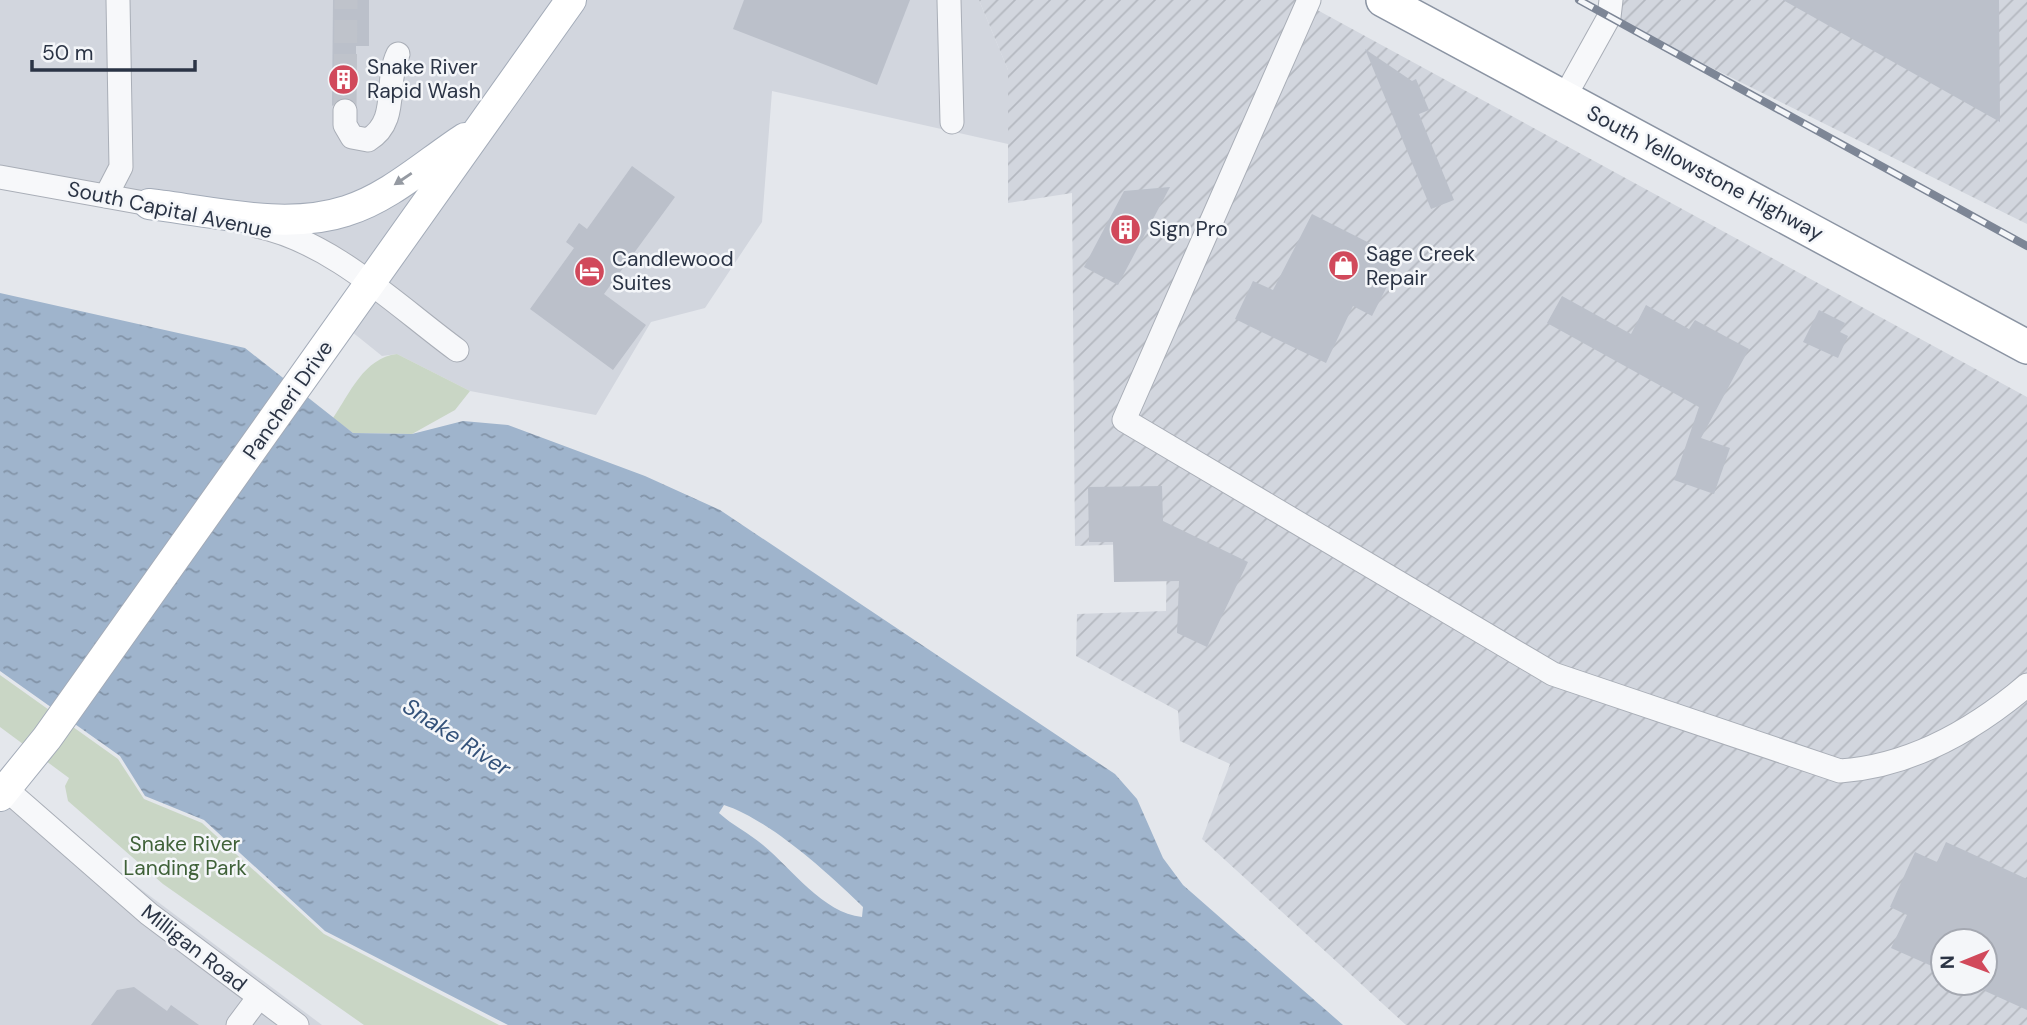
<svg xmlns="http://www.w3.org/2000/svg" width="2027" height="1025" viewBox="0 0 2027 1025" font-family="'DM Sans',sans-serif">
<style>
.built{fill:#d2d6de}
.industrial{fill:url(#industrial-furrows);fill-rule:evenodd}
.park{fill:#c9d6c5}
.water{fill:url(#water-ripples);fill-rule:evenodd}
.building{fill:#bbc0ca}
.lines{fill:none;stroke-linecap:round;stroke-linejoin:round}
.minor-tunnel{stroke:#bfc3cb;stroke-width:23;stroke-dasharray:23 11;stroke-linecap:butt}
.minor-casing{stroke:#a9aeb7;stroke-width:25}
.major-casing{stroke:#a3abb8;stroke-width:32}
.highway-casing{stroke:#8b94a3;stroke-width:36}
.minor{stroke:#f7f8fa;stroke-width:23}
.major{stroke:#fff;stroke-width:30}
.highway{stroke:#fff;stroke-width:33}
.rail-casing{stroke:#7d8696;stroke-width:8}
.rail{stroke:#f4f6f9;stroke-width:5;stroke-dasharray:16;stroke-linecap:butt}
.oneway{fill:#959aa2}
.labels{text-anchor:middle;dominant-baseline:central;stroke-width:5;stroke-linejoin:round;paint-order:stroke}
.poi-label{font-size:21px;fill:#2b3445;stroke:#f4f6f9;text-anchor:start}
.street-label{font-size:21px;fill:#2b3445;stroke:#f4f6f9}
.park-label{font-size:21px;fill:#3f6138;stroke:#f4f6f9}
.water-label{font-size:23px;font-style:italic;fill:#34527a;stroke:#f4f6f9}
</style>
<defs>
<pattern id="industrial-furrows" width="10" height="10" patternUnits="userSpaceOnUse" patternTransform="scale(1.75)"><rect width="10" height="10" fill="#d2d6de"/><path d="M-1 1l2-2M0 10L10 0M9 11l2-2" fill="none" stroke="#b4b8c0"/></pattern>
<pattern id="water-ripples" width="26" height="14" patternUnits="userSpaceOnUse" patternTransform="scale(1.75)"><rect width="26" height="14" fill="#9fb4cc"/><path d="M2 4q2-2 4 0t4 0M15 11q2-2 4 0t4 0" fill="none" stroke="#8293a7"/></pattern>
</defs>
<rect width="100%" height="100%" fill="#e4e7ec"/>
<g class="built">
<polygon points="0,0 979,0 1008,70 1008,144 772,91 762,222 705,308 651,322 596,415 470,391 397,354 382,356 341,323 368,283 325,254 106,196 0,177"/>
<polygon points="6,788 322,1025 0,1025 0,799"/>
</g>
<g class="industrial">
<path d="M 979,0 L 1299,0 L 2027,397 L 2027,1025 L 1406,1025 L 1202,839 L 1230,764 L 1180,741 L 1178,711 L 1076,656 L 1077,614 L 1166,611 L 1167,543 L 1075,546 L 1072,193 L 1008,203 L 1008,70 ZM 1943,941 L 1985,941 L 1985,983 L 1943,983 Z"/>
<polygon points="1606,0 2027,0 2027,224 1609,17"/>
</g>
<g class="park">
<path d="M 397,354 L 470,391 L 455,410 L 412,434 L 353,433 L 333,418 C 350,393 364,358 397,354 Z"/>
<polygon points="0,675 118,759 144,799 202,823 324,934 499,1025 364,1025 163,884 68,801 65,786 69,778 0,727"/>
</g>
<path class="water" d="M 0,293 L 245,348 L 353,433 L 412,434 L 463,421 L 508,425 L 645,476 L 720,510 L 1115,774 L 1137,799 L 1163,858 L 1183,885 L 1343,1025 L 508,1025 L 325,931 L 204,820 L 145,796 L 120,756 L 0,671 ZM 724,805 C 770,820 828,873 863,907 L 862,917 C 823,913 792,869 763,845 C 749,833 732,825 719,813 Z"/>
<g class="building">
<polygon points="333,0 369,0 369,46 356,46 356,103 344,97 332,106"/>
<polygon points="744,0 910,0 877,85 733,29"/>
<polygon points="1783,0 1999,0 2000,122"/>
<polygon points="1365,49 1412,81 1416,79 1429,110 1419,114 1454,200 1431,209"/>
<polygon points="632,166 675,197 604,294 646,325 613,370 530,309 574,248 566,242 579,223 587,229"/>
<polygon points="1170,187 1118,285 1084,267 1124,191"/>
<polygon points="1312,214 1401,259 1372,316 1353,306 1326,363 1235,319 1253,281 1273,290"/>
<polygon points="1562,296 1631,334 1646,305 1689,329 1695,320 1749,349 1701,438 1730,448 1714,494 1674,480 1699,407 1547,323"/>
<polygon points="1819,310 1845,323 1840,332 1848,336 1838,358 1803,342"/>
<polygon points="1162,486 1163,521 1248,562 1207,647 1177,633 1179,581 1114,582 1113,542 1089,542 1088,487"/>
<polygon points="1946,842 2027,879 2027,1010 1985,991 1985,941 1943,941 1943,971 1891,948 1907,915 1890,907 1915,852 1937,862"/>
<polygon points="134,987 167,1011 171,1005 199,1025 91,1025 117,990"/>
</g>
<g class="lines">
<polyline class="minor-tunnel" points="345,111 346,0"/>
<defs>
<g id="minor">
<polyline points="949,0 952,122"/>
<path d="M 1309,0 L 1124,420 L 1553,674 L 1840,771 C 1911,766 1974,730 2027,685"/>
<polyline points="1564,98 1609,17 1611,0"/>
<path d="M 345,111 L 345,125 L 352,137 L 368,140 C 400,121 384,83 398,54"/>
<polyline points="0,177 166,207"/>
<polyline points="106,196 121,167 118,0"/>
<path d="M 257,226 C 333,242 397,306 457,350"/>
<polyline points="0,784 149,914 297,1025"/>
<polyline points="238,1025 259,997"/>
</g>
<g id="major">
<path d="M 149,204 C 211,211 285,231 346,211 C 389,198 428,162 465,138"/>
<polyline points="0,796 47,738 571,0"/>
</g>
<polyline id="highway" points="1383,0 2027,347"/>
</defs>
<use href="#minor" class="minor-casing"/>
<use href="#major" class="major-casing"/>
<use href="#highway" class="highway-casing"/>
<use href="#minor" class="minor"/>
<use href="#major" class="major"/>
<use href="#highway" class="highway"/>
<defs>
<polyline id="rail" points="1579,0 2027,246"/>
</defs>
<use href="#rail" class="rail-casing"/>
<use href="#rail" class="rail"/>
</g>
<defs><path id="oneway-solid" d="M-6-.8H1V-3.2L6.5 0L1 3.2V.8H-6Z" transform="scale(1.75)"/></defs>
<use class="oneway" href="#oneway-solid" transform="translate(403 179) rotate(146)"/>
<defs>
<symbol id="building-disc" viewBox="-11 -11 22 22"><circle r="9.5" fill="#d1495b" stroke="#f4f6f9"/><path d="M-4-6H4V6H1V3H-1V6H-4ZM-2.5-4.3h1.7v1.8h-1.7ZM.8-4.3h1.7v1.8H.8ZM-2.5-1h1.7V.8h-1.7ZM.8-1h1.7V.8H.8Z" fill="#fff"/></symbol>
<symbol id="shop-disc" viewBox="-11 -11 22 22"><circle r="9.5" fill="#d1495b" stroke="#f4f6f9"/><path d="M-5-2.5h2.3a2.7 3.5 0 0 1 5.4 0H5L5.5 6h-11ZM-1.5-2.5h3a1.5 2.3 0 0 0-3 0Z" fill="#fff"/></symbol>
<symbol id="hotel-disc" viewBox="-11 -11 22 22"><circle r="9.5" fill="#d1495b" stroke="#f4f6f9"/><path d="M-6-4.5h1.5V1H6V5H4.5V3h-9V5H-6ZM-4 0a1.8 1.8 0 1 1 3.6 0ZM.5 0V-2.5h3Q6-2.5 6 0Z" fill="#fff"/></symbol>
</defs>
<g fill-rule="evenodd">
<use href="#building-disc" x="326" y="62" width="35" height="35"/>
<use href="#building-disc" x="1108" y="212" width="35" height="35"/>
<use href="#shop-disc" x="1326" y="248" width="35" height="35"/>
<use href="#hotel-disc" x="572" y="254" width="35" height="35"/>
</g>
<g class="labels">
<g class="poi-label">
<text x="367" y="67">Snake River<tspan x="367" dy="24">Rapid Wash</tspan></text>
<text x="1149" y="229">Sign Pro</text>
<text x="1366" y="254">Sage Creek<tspan x="1366" dy="24">Repair</tspan></text>
<text x="612" y="259">Candlewood<tspan x="612" dy="24">Suites</tspan></text>
</g>
<g class="street-label">
<text transform="translate(1705 173) rotate(28)">South Yellowstone Highway</text>
<text transform="translate(170 210) rotate(12)">South Capital Avenue</text>
<text transform="translate(288 400) rotate(-55)">Pancheri Drive</text>
<text transform="translate(194 948) rotate(38)">Milligan Road</text>
</g>
<g class="park-label">
<text x="185" y="844">Snake River<tspan x="185" dy="24">Landing Park</tspan></text>
</g>
<g class="water-label">
<text transform="translate(457 737) rotate(33)">Snake River</text>
</g>
</g>
<g transform="translate(1964 962) rotate(269)"><circle r="33" fill="#f4f6f9" stroke="#a4a8b1" stroke-width="2"/>
<path d="M0-5L12 26L0 18L-12 26Z" fill="#d1495b"/>
<text y="-10" font-size="19" font-weight="bold" text-anchor="middle" fill="#2b3445">N</text>
</g>
<path d="M32 60v10h163v-10" fill="none" stroke="#2b3445" stroke-width="3.5"/>
<text x="42" y="60" font-size="21" fill="#2b3445" stroke="#f4f6f9" stroke-width="5" paint-order="stroke">50 m</text>
</svg>
